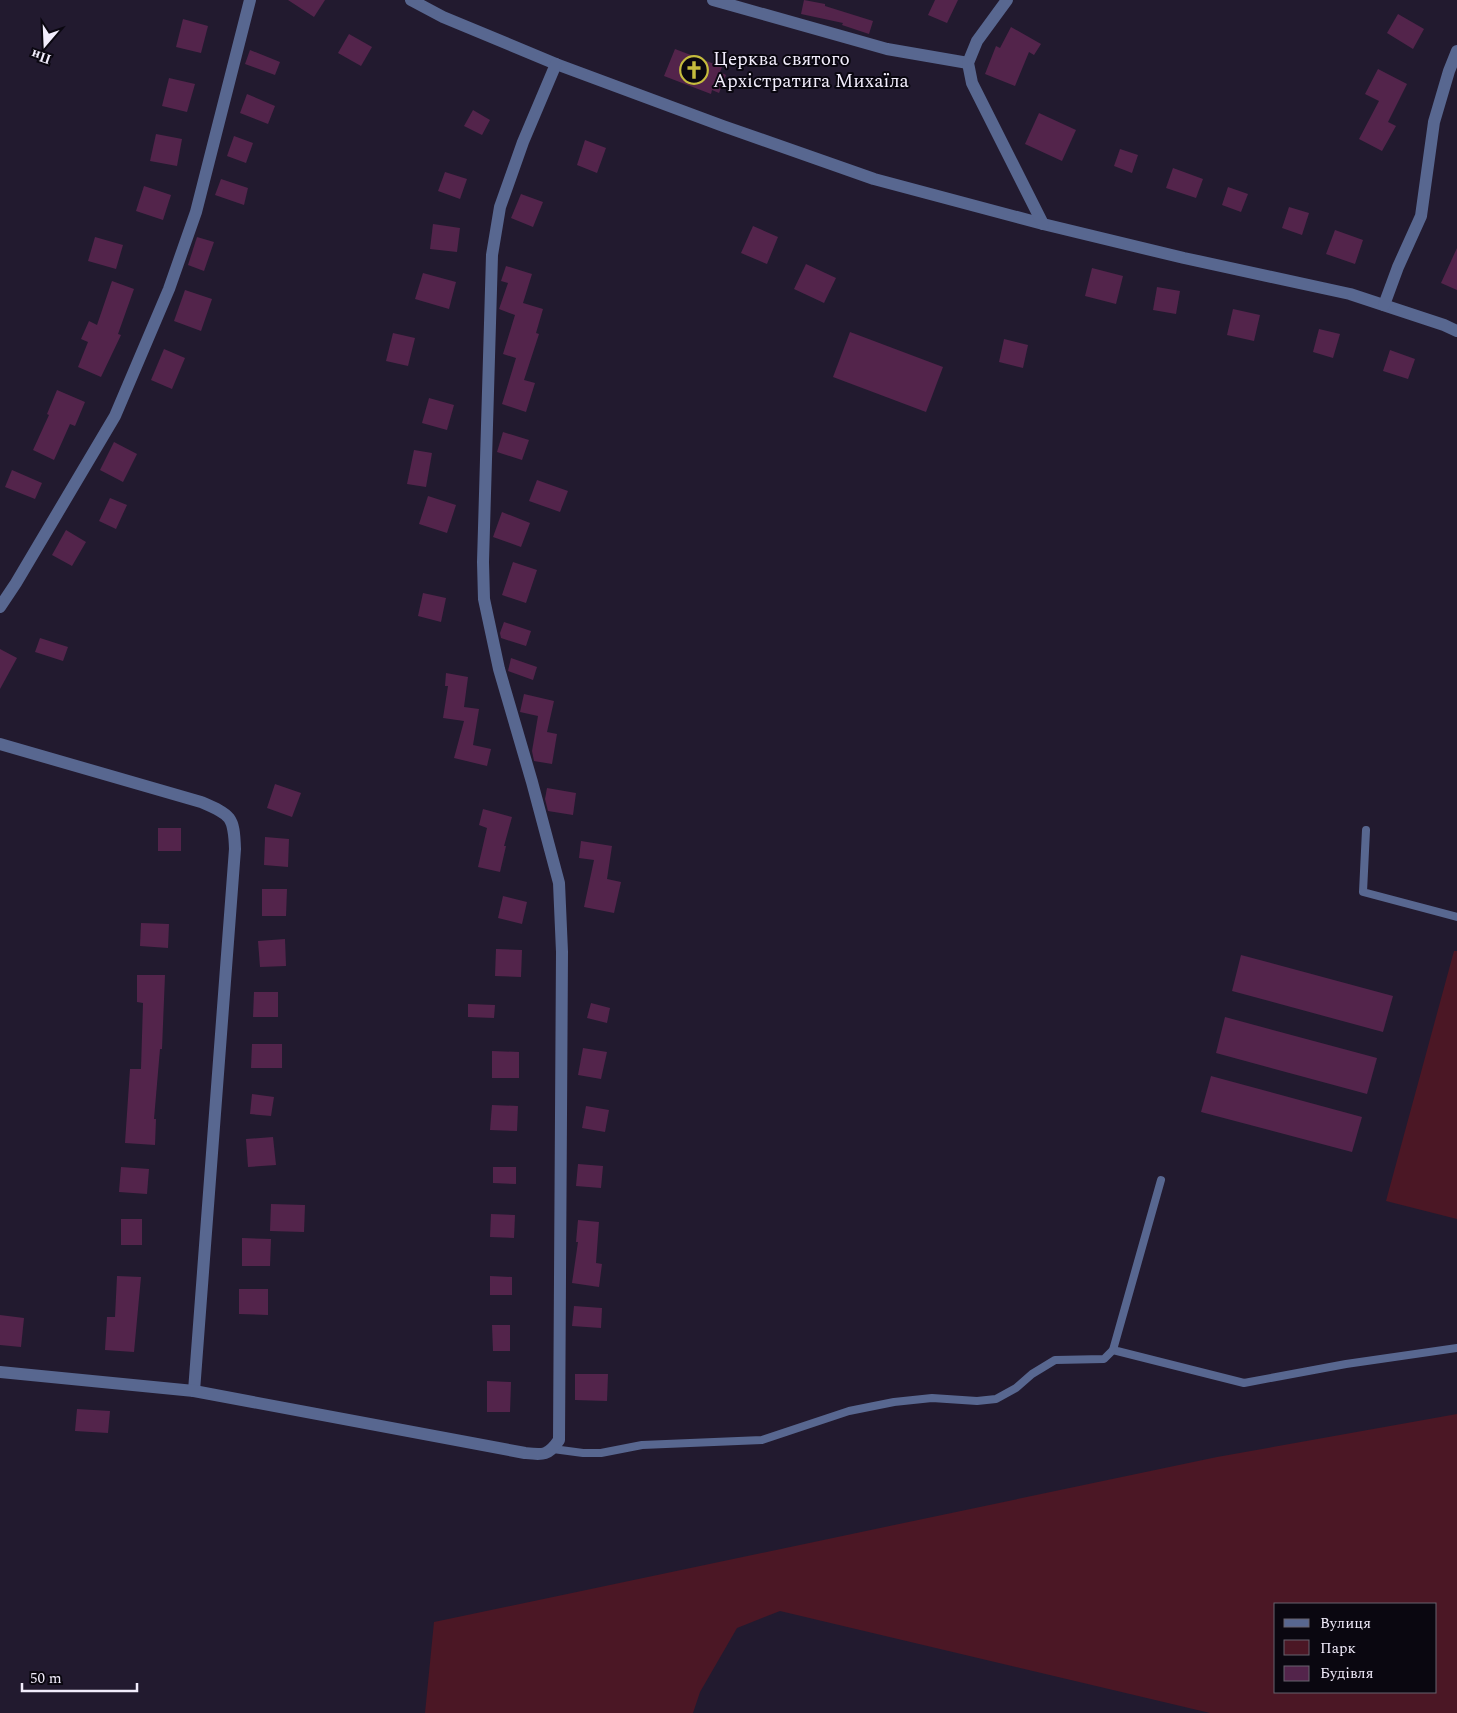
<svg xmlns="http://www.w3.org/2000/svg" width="1457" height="1713" viewBox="0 0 1457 1713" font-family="Spectral,serif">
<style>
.green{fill:#4b1725;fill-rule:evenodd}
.building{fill:#53244b}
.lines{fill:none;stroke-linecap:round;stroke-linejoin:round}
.service{stroke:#586790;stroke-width:8}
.minor{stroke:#586790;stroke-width:12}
.labels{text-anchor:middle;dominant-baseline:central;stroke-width:4;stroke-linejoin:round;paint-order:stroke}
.poi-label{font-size:19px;fill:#f2edfc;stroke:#0a0710;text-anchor:start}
</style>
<rect width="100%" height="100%" fill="#221a2f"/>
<g class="green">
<polygon points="1454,951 1457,951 1457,1219 1386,1201"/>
<path d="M 1457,1414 L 1457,1713 L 1210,1713 L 780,1611 L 737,1628 L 700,1692 L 693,1713 L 425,1713 L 434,1622 L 1217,1457 ZM 1436,1604 L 1436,1692 L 1276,1692 L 1276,1604 Z"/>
</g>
<g class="building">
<polygon points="288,0 325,0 314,17"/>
<polygon points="804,0 825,4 825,6 873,21 869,34 842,25 843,23 801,14"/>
<polygon points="935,0 958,0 947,23 928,15"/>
<polygon points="1398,14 1424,29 1413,49 1387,33"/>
<polygon points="183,19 208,26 201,53 176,47"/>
<polygon points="1011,27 1041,44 1034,55 1029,52 1015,86 985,74 996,46 1000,48"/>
<polygon points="349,34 372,47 361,66 338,53"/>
<polygon points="675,49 722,67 720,72 726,75 719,93 712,90 711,94 664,76"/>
<polygon points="250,50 280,62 275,75 245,64"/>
<polygon points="1378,69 1407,84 1388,122 1396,126 1382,151 1359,139 1379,101 1365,94"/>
<polygon points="169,78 195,84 187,112 162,106"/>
<polygon points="247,94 275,106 268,124 240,113"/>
<polygon points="473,110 490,120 482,135 464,126"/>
<polygon points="1039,113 1076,130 1062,161 1025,144"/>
<polygon points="156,134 182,139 177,166 150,161"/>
<polygon points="234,136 253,143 246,163 227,156"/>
<polygon points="585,140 606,148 597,173 577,165"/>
<polygon points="1120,149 1138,155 1132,173 1114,166"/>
<polygon points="1173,168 1203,179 1196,198 1166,188"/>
<polygon points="445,172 467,179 460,199 438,191"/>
<polygon points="221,179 248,188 244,205 215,195"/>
<polygon points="144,186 171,195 163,220 136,211"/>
<polygon points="1228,187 1248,194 1241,212 1222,205"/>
<polygon points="521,194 543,202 533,227 511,218"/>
<polygon points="1289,207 1309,213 1302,235 1282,228"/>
<polygon points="433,224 460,228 457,252 430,249"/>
<polygon points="753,226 778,237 767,264 741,253"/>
<polygon points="1335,230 1363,240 1355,264 1326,254"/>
<polygon points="95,237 123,245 116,269 88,261"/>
<polygon points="197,237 214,242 204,271 188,265"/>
<polygon points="1457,248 1457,290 1441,283"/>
<polygon points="806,264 836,278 824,303 794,289"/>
<polygon points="506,266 532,274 523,303 543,309 536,333 539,334 524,380 535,383 526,412 502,404 516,358 503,354 515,315 499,309 508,283 501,281"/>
<polygon points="1092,268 1123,276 1116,304 1085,296"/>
<polygon points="423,273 456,282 449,309 415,299"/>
<polygon points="112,281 134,289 118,334 121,335 101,377 78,367 88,342 81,339 89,321 97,325"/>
<polygon points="1157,287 1180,291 1176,314 1153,310"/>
<polygon points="185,290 212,299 201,331 174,321"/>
<polygon points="1233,309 1260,315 1254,341 1227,335"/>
<polygon points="1319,329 1340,334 1333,358 1313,352"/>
<polygon points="850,332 943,367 926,412 833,377"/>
<polygon points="393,333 415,338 408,366 386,361"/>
<polygon points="1004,339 1028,345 1023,368 999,362"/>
<polygon points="164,349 185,358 172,389 151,380"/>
<polygon points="1390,350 1415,359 1408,379 1383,371"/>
<polygon points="57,390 85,402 75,426 70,424 54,460 33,450 49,415 47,414"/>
<polygon points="429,398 454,405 447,430 422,423"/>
<polygon points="503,432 529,440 522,460 497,452"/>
<polygon points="114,442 137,454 123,482 100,470"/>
<polygon points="414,450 432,453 426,487 407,484"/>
<polygon points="12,470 42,483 35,499 5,487"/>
<polygon points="537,480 568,491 560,512 529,501"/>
<polygon points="428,496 456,505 447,533 419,524"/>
<polygon points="110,498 127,505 116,529 99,521"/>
<polygon points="502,512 530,523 521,547 493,537"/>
<polygon points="66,530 86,542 72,566 52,555"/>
<polygon points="513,562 537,570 526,603 502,595"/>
<polygon points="423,593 446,598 441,622 418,616"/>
<polygon points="504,622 531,631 526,646 501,638 500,633"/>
<polygon points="40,638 68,647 63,661 35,652"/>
<polygon points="0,649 17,658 0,689"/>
<polygon points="511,658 537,667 533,680 508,671"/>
<polygon points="446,673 468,677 464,707 479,709 473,745 491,749 487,766 454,758 464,721 443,718 448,686 445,686"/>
<polygon points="524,694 554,701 547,732 557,734 552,764 534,761 532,751 538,716 520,712"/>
<polygon points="275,784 301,793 292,817 267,808"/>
<polygon points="547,788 576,793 573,815 548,811 545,799"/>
<polygon points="483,809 512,817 504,846 506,846 500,872 478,867 487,828 479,825"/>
<rect x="158" y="828" width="23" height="23"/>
<polygon points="265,837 289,839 288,867 264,865"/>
<polygon points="581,841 612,846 607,879 621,882 614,913 584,907 594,860 579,858"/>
<polygon points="262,889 287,889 286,916 262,916"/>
<polygon points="503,896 527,902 522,924 498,918"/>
<polygon points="141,923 169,924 168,948 140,946"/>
<polygon points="285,939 286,966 260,967 258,941"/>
<polygon points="496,949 522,950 521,977 495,976"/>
<polygon points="1241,955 1393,996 1383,1032 1232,991"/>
<polygon points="137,975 165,975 162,1049 160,1049 154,1119 156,1119 155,1145 125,1143 130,1069 141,1069 143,1003 137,1002"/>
<polygon points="254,992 278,992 278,1017 253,1017"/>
<polygon points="591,1003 610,1008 607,1023 587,1018"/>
<polygon points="468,1004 495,1005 494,1018 468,1017"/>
<polygon points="1225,1017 1377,1058 1367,1094 1216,1053"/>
<polygon points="252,1044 282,1044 282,1068 251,1068"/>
<polygon points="583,1048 607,1052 601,1079 578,1075"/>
<polygon points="492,1051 519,1052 519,1078 492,1078"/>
<polygon points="1211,1076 1362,1117 1352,1152 1201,1112"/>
<polygon points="252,1094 274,1097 271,1116 250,1114"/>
<polygon points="492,1105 518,1106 517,1131 490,1130"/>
<polygon points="586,1106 609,1110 605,1132 582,1128"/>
<polygon points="273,1137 276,1165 248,1167 246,1139"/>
<polygon points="578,1164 603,1166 601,1188 576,1186"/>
<polygon points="121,1167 149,1169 147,1194 119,1192"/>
<polygon points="493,1167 516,1167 516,1184 493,1183"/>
<polygon points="271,1204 305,1205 304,1232 270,1231"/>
<polygon points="491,1214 515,1215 514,1238 490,1237"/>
<rect x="121" y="1219" width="21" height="26"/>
<polygon points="578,1220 599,1222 596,1263 602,1264 599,1287 572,1283 578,1242 576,1242"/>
<polygon points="242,1238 271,1239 270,1266 242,1266"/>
<polygon points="117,1276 141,1277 134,1352 105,1350 107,1317 115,1317"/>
<polygon points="490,1276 512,1277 512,1295 490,1295"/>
<polygon points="239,1289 268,1289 268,1315 239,1314"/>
<polygon points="574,1306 602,1308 601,1328 572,1326"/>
<polygon points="0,1315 24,1318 21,1347 0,1345"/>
<polygon points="492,1325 510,1325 510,1351 493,1351"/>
<polygon points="575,1374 608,1374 607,1401 575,1400"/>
<polygon points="487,1381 511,1382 510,1412 487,1412"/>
<polygon points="77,1409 110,1411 108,1433 75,1431"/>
</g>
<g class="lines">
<g class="service">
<polyline points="1366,830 1363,892 1457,917"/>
<polyline points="1161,1180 1113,1350 1244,1383 1346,1364 1457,1348"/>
<polyline points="553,1449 583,1453 601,1453 642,1445 762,1440 849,1411 894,1402 932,1398 977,1401 996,1399 1016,1388 1032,1374 1055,1360 1104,1359 1113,1350"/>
</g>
<g class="minor">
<polyline points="411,0 443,17 556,64 723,126 874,179 1043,224 1184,258 1350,294 1444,325 1457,331"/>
<polyline points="713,0 887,49 968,63"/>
<polyline points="1007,0 977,41 968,63 972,83 1043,224"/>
<polyline points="1384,305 1398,267 1421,216 1434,122 1449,71 1457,51"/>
<polyline points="0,607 16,583 115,416 169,289 196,212 250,0"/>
<path d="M 0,744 L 201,802 C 231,815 234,816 235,849 L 194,1391"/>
<path d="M 0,1372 L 194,1391 L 525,1453 C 543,1455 548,1456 559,1440 L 562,952 L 559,883 L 532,782 L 499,669 L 484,599 L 483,562 L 492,255 L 500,207 L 523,142 L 556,64"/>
</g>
</g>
<defs>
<symbol id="church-ring" viewBox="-11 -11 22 22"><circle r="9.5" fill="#0a0710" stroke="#c5bc3d" stroke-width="1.5"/><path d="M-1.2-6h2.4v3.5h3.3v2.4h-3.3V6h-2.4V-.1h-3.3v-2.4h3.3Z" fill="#c5bc3d"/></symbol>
</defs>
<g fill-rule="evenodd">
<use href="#church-ring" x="678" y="54" width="32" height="32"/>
</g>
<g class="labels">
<g class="poi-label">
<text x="713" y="59">Церква святого<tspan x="713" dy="22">Архістратига Михаїла</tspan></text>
</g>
</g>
<rect x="1274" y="1603" width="162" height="90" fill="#0a0710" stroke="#67636e"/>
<rect x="1284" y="1619" width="25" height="8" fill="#586790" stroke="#67636e"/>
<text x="1320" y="1628" font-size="15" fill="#f2edfc">Вулиця</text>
<rect x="1284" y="1640" width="25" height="15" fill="#4b1725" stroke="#67636e"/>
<text x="1320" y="1653" font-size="15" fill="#f2edfc">Парк</text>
<rect x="1284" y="1666" width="25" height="15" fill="#53244b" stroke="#67636e"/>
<text x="1320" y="1678" font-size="15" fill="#f2edfc">Будівля</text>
<g transform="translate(45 45) rotate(199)" stroke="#0a0710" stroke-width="4" paint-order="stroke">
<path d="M0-4L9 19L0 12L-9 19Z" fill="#f2edfc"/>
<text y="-8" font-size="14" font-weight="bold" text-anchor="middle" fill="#f2edfc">Пн</text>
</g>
<path d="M22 1683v8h115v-8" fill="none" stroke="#f2edfc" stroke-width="2.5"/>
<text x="30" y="1683" font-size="15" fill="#f2edfc" stroke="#0a0710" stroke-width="4" paint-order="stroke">50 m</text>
</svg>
